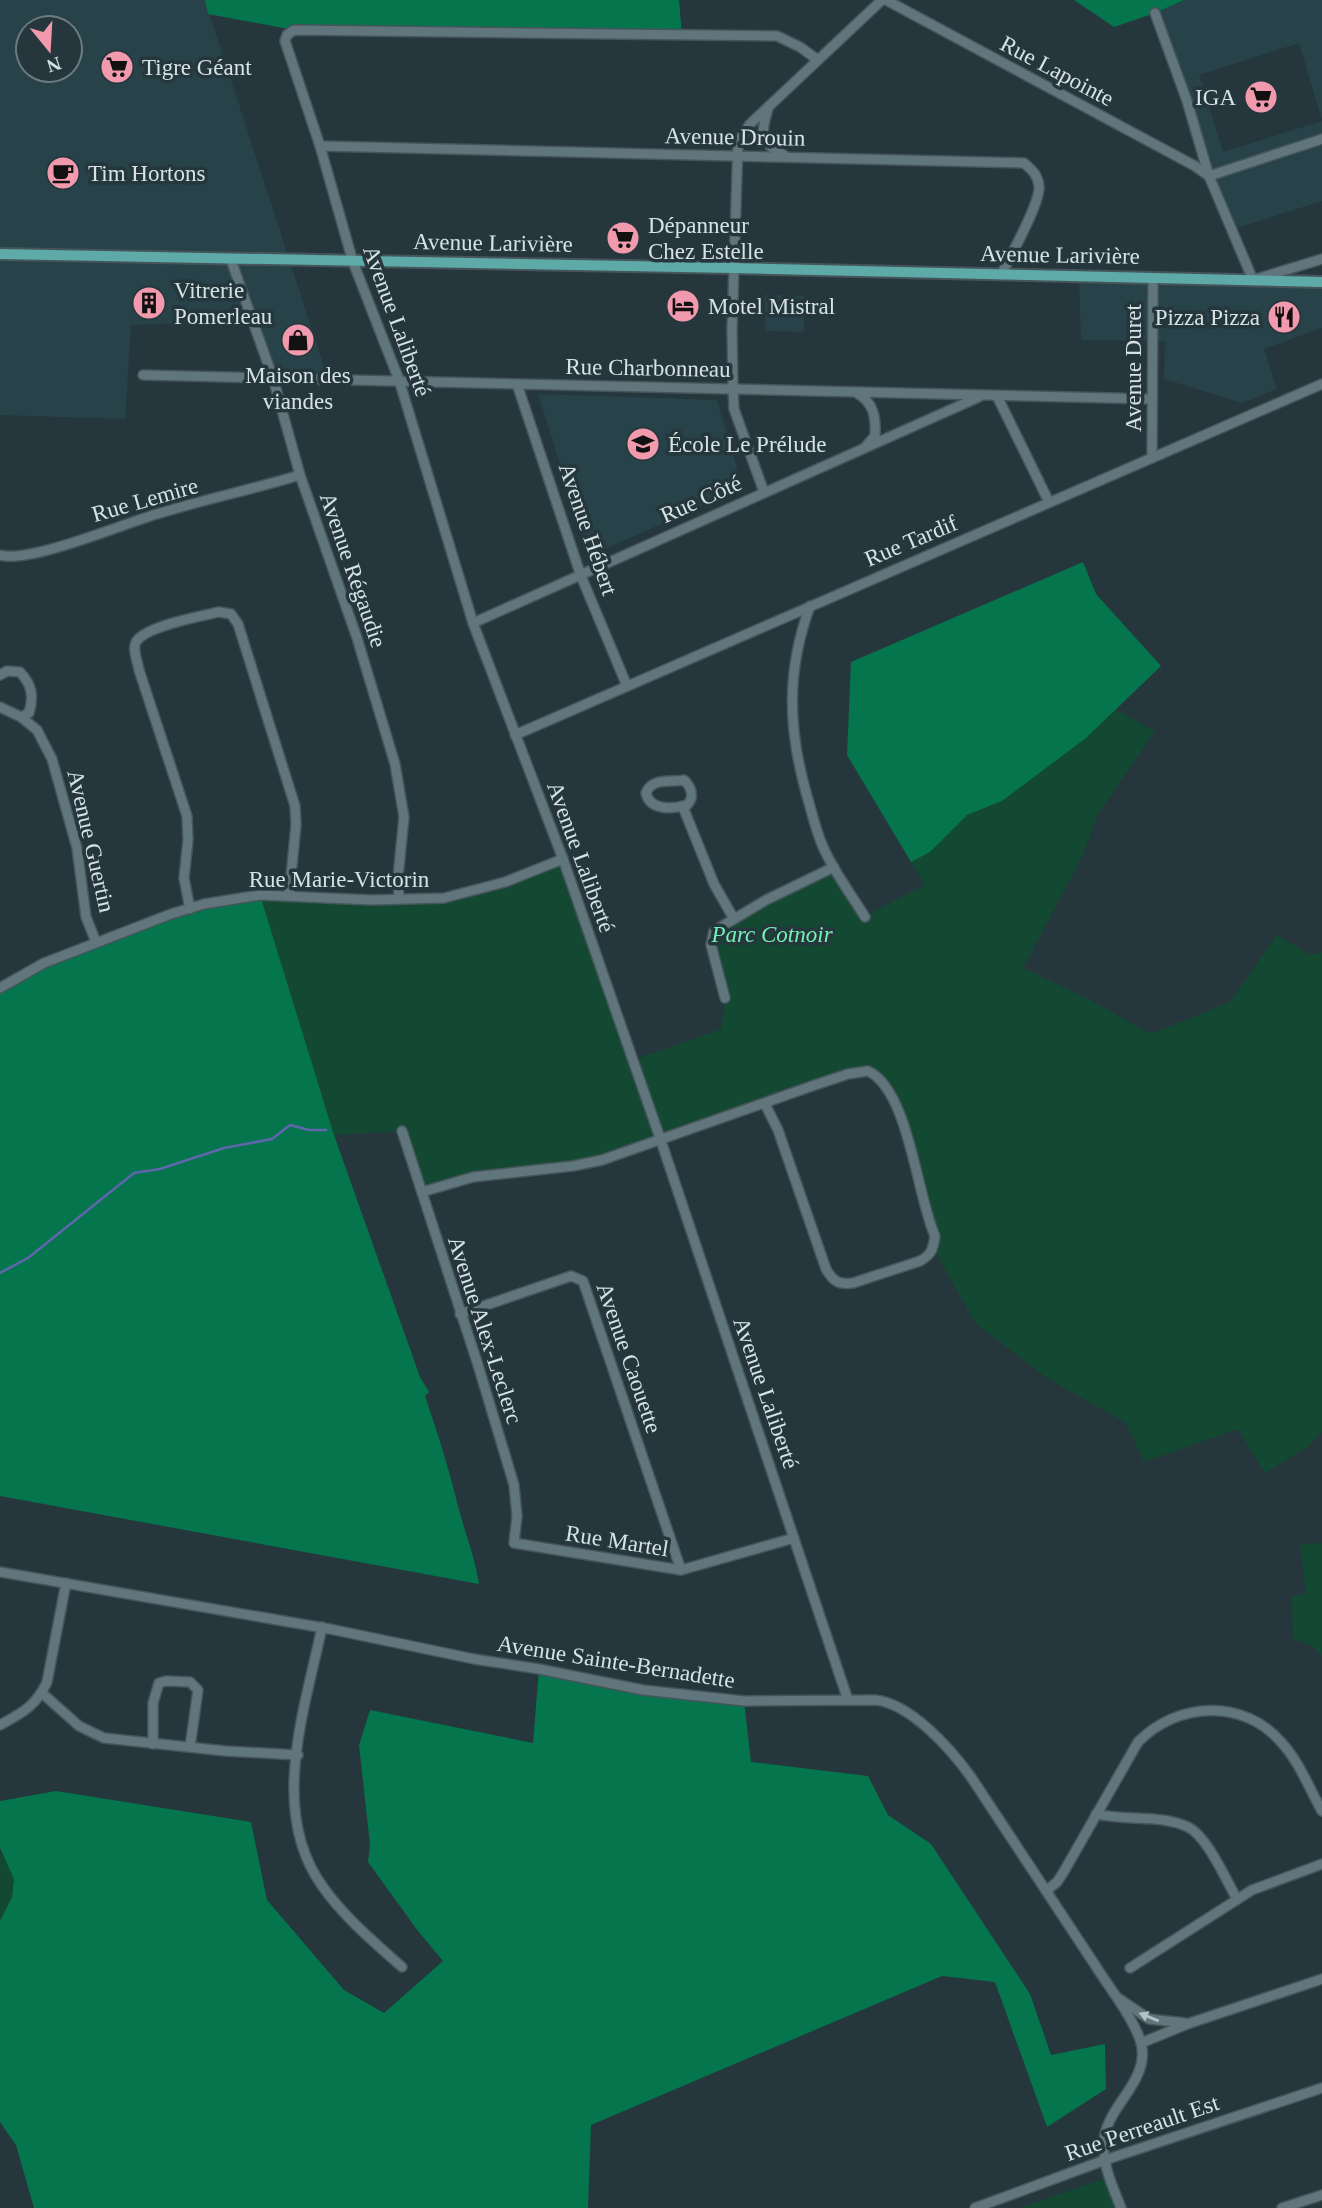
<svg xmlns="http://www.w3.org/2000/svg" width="1322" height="2208" viewBox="0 0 1322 2208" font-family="Georgia,serif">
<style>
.built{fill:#28424a;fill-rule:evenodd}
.green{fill:#134932}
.forest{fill:#04754d}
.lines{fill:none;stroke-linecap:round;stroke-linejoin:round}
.stream{stroke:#5f66ac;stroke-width:2.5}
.minor-casing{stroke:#45555a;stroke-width:12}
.major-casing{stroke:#45555a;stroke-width:14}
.minor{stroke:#61757c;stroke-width:9}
.major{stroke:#5daaa9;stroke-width:10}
.oneway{fill:#b4c1c6}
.labels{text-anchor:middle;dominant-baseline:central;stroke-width:7;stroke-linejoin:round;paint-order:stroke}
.poi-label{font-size:23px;fill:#d7e2e5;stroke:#25373d;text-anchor:start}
.street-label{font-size:23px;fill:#d7e2e5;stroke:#25373d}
.park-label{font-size:23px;font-style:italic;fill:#75f1b6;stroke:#25373d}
</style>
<rect width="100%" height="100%" fill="#25373d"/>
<g class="built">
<path d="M 0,0 L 205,0 L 328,379 L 273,378 L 252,320 L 131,325 L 125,419 L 0,415 ZM 28,28 L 70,28 L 70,70 L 28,70 Z"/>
<polygon points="1184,0 1322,0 1322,120 1299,43 1199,75 1223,152 1322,121 1322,201 1231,230 1155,13"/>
<polygon points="1079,277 1322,282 1322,328 1264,349 1277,389 1242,403 1164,379 1165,341 1081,340"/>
<polygon points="765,295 804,296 804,332 765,331"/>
<polygon points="538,394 717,400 742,485 738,490 589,556"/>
</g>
<g class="green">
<polygon points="1116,710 1155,731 1098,814 1082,857 1023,968 1090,1000 1151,1034 1230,1002 1277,935 1310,955 1322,952 1322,1431 1309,1446 1265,1473 1238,1429 1144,1462 1126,1423 1047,1378 975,1323 934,1249 934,1243 891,1094 868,1071 602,1160 503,1173 422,1192 402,1131 334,1135 260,895 444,898 563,859 634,1060 721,1029 725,998 711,945 714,931 834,867 865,916 925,885 911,862 930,852 967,815 1002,801 1086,738"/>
<polygon points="1322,1543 1322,1656 1312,1646 1293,1639 1292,1596 1306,1594 1300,1545"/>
<polygon points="2,1853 14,1879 12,1897 0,1921 0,1854"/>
<polygon points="1106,2178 1118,2208 1019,2208"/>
</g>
<g class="forest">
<polygon points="205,0 679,0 682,35 294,30 208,14"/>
<polygon points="1074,0 1184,0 1155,13 1114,27"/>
<polygon points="1083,562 1096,594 1161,666 1086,738 1002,801 967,815 930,852 911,862 847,755 851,662"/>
<path d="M 260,895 L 334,1135 L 420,1377 L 429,1392 L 425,1396 C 438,1434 450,1472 459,1510 C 466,1535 475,1558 479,1584 L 0,1496 L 0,988 L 18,976 L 171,914 Z"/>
<polygon points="539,1669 643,1690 744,1701 751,1762 868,1776 888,1815 931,1844 1030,1994 1051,2055 1105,2044 1106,2089 1047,2127 995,1982 942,1976 591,2125 588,2208 34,2208 16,2145 0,2122 0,1921 12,1897 14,1879 0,1848 0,1801 56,1791 251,1822 267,1900 344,1990 384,2013 443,1961 418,1931 368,1862 370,1845 359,1745 370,1710 533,1743"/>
</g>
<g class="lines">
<polyline class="stream" points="0,1273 28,1258 134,1173 160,1169 224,1148 272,1139 290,1125 309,1130 326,1130"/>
<defs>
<g id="minor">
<polyline points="886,0 1139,136 1195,166 1209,176"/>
<polyline points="1155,13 1187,101 1209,176 1253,280 1322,259"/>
<polyline points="818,60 800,47 777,36 294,30 287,35 285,41 320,146 353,262 399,380 473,623 563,859 660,1138 848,1700"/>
<path d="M 769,106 C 761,130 758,143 784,155"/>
<path d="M 320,146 L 1024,163 C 1032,170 1038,175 1039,186 C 1041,202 1010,257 1001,275"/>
<polyline points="1209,176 1322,139"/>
<polyline points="231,260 273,378 300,475 357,638 395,764 404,817 398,877 399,899"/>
<polyline points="143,375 1152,399"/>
<polyline points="517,384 581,576 627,686"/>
<path d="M 857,393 C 874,403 876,417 875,436 L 867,445"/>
<polyline points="997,396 1049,502"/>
<polyline points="1152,458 1153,279"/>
<polyline points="764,492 734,409 733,389 732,329 738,142 750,124 882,0"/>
<path d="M 0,555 C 29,564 125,523 160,513 C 206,499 254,489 300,475"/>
<path d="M 810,606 C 786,672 788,729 807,796 C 812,813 816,831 823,847 C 834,872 851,894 865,917"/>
<polyline points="473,623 979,397"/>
<path d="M 0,675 L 7,671 L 20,672 C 32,685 34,696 29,713 L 21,717"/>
<polyline points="0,707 21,717 37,730 52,759 77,848 86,917 96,942"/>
<polyline points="515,735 1322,384"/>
<path d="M 684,780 C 691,787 695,797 687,805 C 672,809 650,811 646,793 C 652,777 670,783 684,780 Z"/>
<polyline points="683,807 714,884 734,919"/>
<path d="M 190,909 L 184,878 L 188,840 L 187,816 L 139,670 C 138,663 132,649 136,642 C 145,626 201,616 219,612 L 231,614 L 238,624 L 295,806 L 296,825 L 289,896"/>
<polyline points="0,988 44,963 171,914 204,904 260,895 372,900 444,898 505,882 563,859"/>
<polyline points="725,998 711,945 714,931 766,900 834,867"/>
<polyline points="402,1131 478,1365 514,1485 517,1516 514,1543 681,1570 794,1538"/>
<path d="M 422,1192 L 473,1177 L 573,1166 L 602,1160 L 815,1085 L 848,1074 L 868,1071 C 909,1090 917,1197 935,1236 C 933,1249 932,1254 920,1261 L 853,1283 C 838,1285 833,1281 826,1269 L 778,1130 L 765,1104"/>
<polyline points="460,1314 571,1276 583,1281 681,1570"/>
<path d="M 0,1572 L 330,1629 L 474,1659 L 539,1669 L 643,1690 L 744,1701 L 875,1700 C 910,1703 951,1749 971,1777 C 1012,1840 1054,1902 1095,1965 C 1108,1986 1135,2020 1141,2043 C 1151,2081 1106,2106 1104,2141 C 1102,2165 1113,2187 1121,2208"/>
<path d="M 322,1627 C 305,1709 268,1812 323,1887 C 344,1917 375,1943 402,1967"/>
<polyline points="42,1693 79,1726 104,1738 225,1751 298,1755"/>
<path d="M 0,1725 C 22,1713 36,1706 47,1682 L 66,1583"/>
<polyline points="153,1744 153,1703 159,1683 166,1681 190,1682 198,1690 190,1747"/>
<path d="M 1096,1814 C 1125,1821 1160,1814 1188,1827 C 1207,1836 1226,1880 1237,1899"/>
<path d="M 1046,1891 L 1057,1882 L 1063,1873 L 1138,1742 C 1177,1702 1243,1698 1281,1742 C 1299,1761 1309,1788 1322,1811"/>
<polyline points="1130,1968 1252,1890 1322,1864"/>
<polyline points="1118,1998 1149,2019 1185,2023"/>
<polyline points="1141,2043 1190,2023 1322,1979"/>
<polyline points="975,2208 1105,2160 1322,2088"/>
<polyline points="1282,2208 1322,2195"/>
</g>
<polyline id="major" points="0,254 733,268 1322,282"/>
</defs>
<use href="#minor" class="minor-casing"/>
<use href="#major" class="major-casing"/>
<use href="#minor" class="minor"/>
<use href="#major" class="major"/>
</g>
<defs><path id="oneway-solid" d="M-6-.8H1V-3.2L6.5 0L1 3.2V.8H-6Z" transform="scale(1.75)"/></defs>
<use class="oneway" href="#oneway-solid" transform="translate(1149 2017) rotate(-158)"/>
<defs>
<symbol id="supermarket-disc" viewBox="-11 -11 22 22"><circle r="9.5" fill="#f29aad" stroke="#25373d"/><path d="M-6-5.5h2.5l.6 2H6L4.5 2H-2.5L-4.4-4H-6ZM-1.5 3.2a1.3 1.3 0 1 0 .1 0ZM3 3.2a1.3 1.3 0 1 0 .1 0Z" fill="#111"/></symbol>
<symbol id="cafe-disc" viewBox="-11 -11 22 22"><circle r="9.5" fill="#f29aad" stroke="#25373d"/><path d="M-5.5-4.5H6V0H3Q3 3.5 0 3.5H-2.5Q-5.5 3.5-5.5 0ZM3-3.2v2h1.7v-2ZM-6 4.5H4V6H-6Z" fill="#111"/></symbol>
<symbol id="building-disc" viewBox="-11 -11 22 22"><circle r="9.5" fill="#f29aad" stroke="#25373d"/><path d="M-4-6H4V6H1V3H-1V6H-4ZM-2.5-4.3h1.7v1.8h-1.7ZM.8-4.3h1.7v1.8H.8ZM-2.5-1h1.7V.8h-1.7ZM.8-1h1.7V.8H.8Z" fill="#111"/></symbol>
<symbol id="hotel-disc" viewBox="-11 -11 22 22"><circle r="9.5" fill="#f29aad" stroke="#25373d"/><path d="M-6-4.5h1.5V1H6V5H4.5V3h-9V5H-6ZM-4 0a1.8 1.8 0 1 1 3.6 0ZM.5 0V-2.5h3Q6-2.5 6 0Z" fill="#111"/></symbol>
<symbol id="restaurant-disc" viewBox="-11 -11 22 22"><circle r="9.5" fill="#f29aad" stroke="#25373d"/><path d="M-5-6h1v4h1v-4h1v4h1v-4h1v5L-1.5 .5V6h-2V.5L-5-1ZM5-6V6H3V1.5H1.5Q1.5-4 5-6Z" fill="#111"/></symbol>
<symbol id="shop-disc" viewBox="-11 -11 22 22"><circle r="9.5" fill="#f29aad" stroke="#25373d"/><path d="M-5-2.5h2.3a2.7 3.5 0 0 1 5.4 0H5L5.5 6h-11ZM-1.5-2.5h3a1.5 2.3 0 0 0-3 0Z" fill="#111"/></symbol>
<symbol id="school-disc" viewBox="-11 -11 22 22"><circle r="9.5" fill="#f29aad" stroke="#25373d"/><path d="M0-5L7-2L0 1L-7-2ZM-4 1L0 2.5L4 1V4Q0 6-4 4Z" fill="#111"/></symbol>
</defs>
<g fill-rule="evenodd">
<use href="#supermarket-disc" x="98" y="48" width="38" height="38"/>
<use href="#supermarket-disc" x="1242" y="78" width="38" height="38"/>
<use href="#cafe-disc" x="44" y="154" width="38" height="38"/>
<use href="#supermarket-disc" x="604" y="219" width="38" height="38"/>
<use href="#building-disc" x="130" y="284" width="38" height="38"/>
<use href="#hotel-disc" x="664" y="287" width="38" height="38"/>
<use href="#restaurant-disc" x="1265" y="298" width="38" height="38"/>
<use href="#shop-disc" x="279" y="321" width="38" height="38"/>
<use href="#school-disc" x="624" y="425" width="38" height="38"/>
</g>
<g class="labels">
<g class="poi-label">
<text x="142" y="67">Tigre Géant</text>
<text x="1236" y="97" text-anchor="end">IGA</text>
<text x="88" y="173">Tim Hortons</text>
<text x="648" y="225">Dépanneur<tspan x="648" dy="26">Chez Estelle</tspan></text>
<text x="174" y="290">Vitrerie<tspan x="174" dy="26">Pomerleau</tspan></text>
<text x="708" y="306">Motel Mistral</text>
<text x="1260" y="317" text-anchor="end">Pizza Pizza</text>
<text x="298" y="375" text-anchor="middle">Maison des<tspan x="298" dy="26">viandes</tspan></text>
<text x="668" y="444">École Le Prélude</text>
</g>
<g class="street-label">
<text transform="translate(1057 71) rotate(28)">Rue Lapointe</text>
<text transform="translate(735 137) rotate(1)">Avenue Drouin</text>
<text transform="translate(493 243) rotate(1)">Avenue Larivière</text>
<text transform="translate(1060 255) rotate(1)">Avenue Larivière</text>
<text transform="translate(397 321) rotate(70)">Avenue Laliberté</text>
<text transform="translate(648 368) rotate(1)">Rue Charbonneau</text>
<text transform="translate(1133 368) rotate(-90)">Avenue Duret</text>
<text transform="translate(701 499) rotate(-24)">Rue Côté</text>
<text transform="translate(145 500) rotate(-16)">Rue Lemire</text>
<text transform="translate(588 529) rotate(71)">Avenue Hébert</text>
<text transform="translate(911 541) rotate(-23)">Rue Tardif</text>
<text transform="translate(353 570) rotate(71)">Avenue Régaudie</text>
<text transform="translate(91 841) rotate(77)">Avenue Guertin</text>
<text transform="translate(581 857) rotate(70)">Avenue Laliberté</text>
<text x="339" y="879">Rue Marie-Victorin</text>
<text transform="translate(485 1330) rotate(72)">Avenue Alex-Leclerc</text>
<text transform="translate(629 1358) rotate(71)">Avenue Caouette</text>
<text transform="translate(766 1393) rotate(71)">Avenue Laliberté</text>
<text transform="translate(617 1541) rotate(9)">Rue Martel</text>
<text transform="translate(616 1662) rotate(9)">Avenue Sainte-Bernadette</text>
<text transform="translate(1142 2128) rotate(-19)">Rue Perreault Est</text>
</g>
<g class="park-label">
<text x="772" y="934">Parc Cotnoir</text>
</g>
</g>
<g transform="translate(49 49) rotate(162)"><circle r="33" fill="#25373d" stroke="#6c7b80" stroke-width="2"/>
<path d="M0-5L12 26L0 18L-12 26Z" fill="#f29aad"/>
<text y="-10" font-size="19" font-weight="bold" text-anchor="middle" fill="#d7e2e5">N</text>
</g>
</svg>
